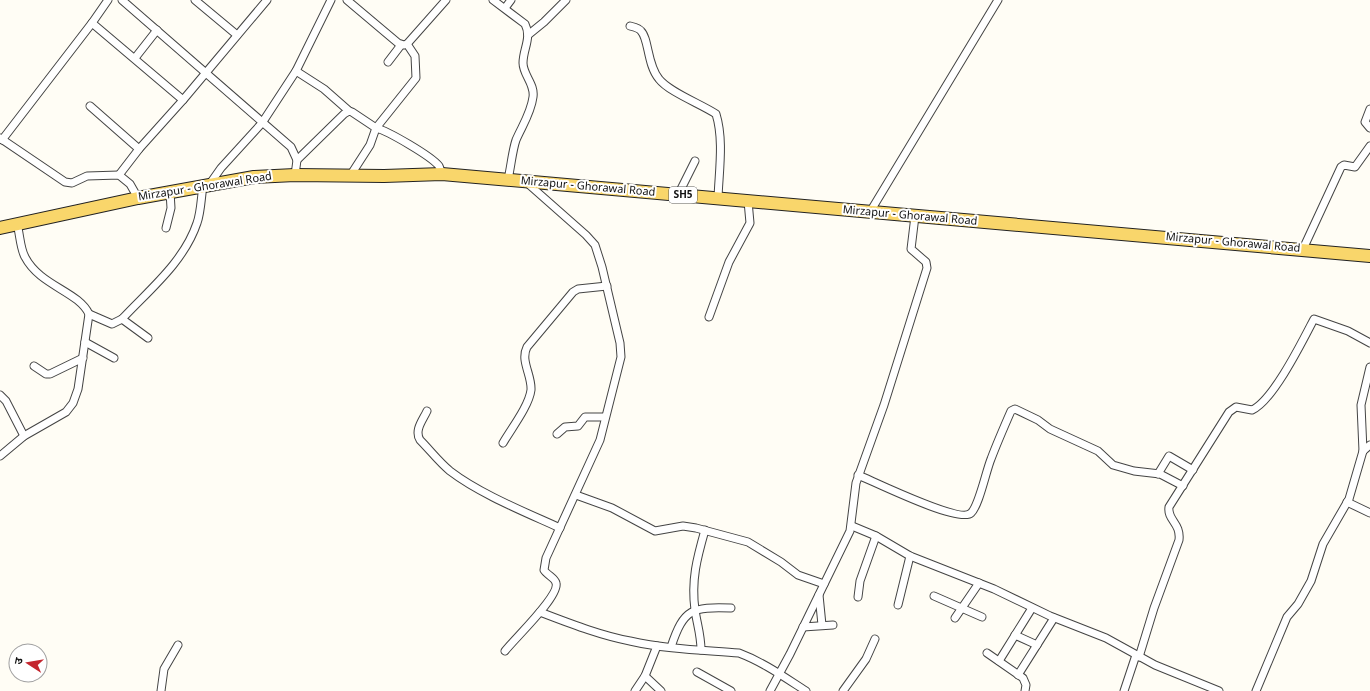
<svg xmlns="http://www.w3.org/2000/svg" width="1370" height="691" viewBox="0 0 1370 691" font-family="Georgia,'Noto Sans Devanagari',serif">
<style>
.lines{fill:none;stroke-linecap:round;stroke-linejoin:round}
.street-casing{stroke:#444;stroke-width:9}
.primary-casing{stroke:#222;stroke-width:14}
.street{stroke:#fff;stroke-width:7}
.primary{stroke:#f9d66b;stroke-width:12}
.labels{text-anchor:middle;dominant-baseline:central;stroke-width:4;stroke-linejoin:round;paint-order:stroke}
.shield{fill:#fff;stroke:#585858;stroke-width:1}
.shield-label{font-size:10px;font-weight:bold;fill:#111}
.street-label{font-size:11px;fill:#111;stroke:#fff}
</style>
<rect width="100%" height="100%" fill="#fffdf5"/>
<g class="lines">
<defs>
<g id="street">
<polyline points="122,0 291,147 297,160 295,175"/>
<polyline points="195,0 237,35"/>
<polyline points="347,0 398,43 404,45 407,44 446,0"/>
<path d="M 493,0 L 525,24 C 532,38 523,49 523,63 C 523,75 535,84 533,97 C 531,113 522,126 516,140 C 512,152 511,167 508,179"/>
<polyline points="505,8 511,0"/>
<polyline points="92,23 183,100"/>
<path d="M 630,26 C 634,27 639,28 641,31 C 649,39 647,65 659,79 C 669,92 701,104 716,114 C 724,140 719,171 718,198"/>
<polyline points="528,35 544,22 566,0"/>
<path d="M 407,44 L 415,56 L 416,78 L 376,128 C 388,131 431,156 439,166 C 440,168 441,172 442,174"/>
<polyline points="135,58 157,30"/>
<polyline points="388,62 401,45"/>
<polyline points="296,71 324,89 349,111"/>
<polyline points="90,106 139,149"/>
<polyline points="1370,109 1365,122 1370,128"/>
<polyline points="0,138 65,182 72,183 87,176 119,175 130,184 138,198"/>
<polyline points="2,140 92,23 108,0"/>
<polyline points="297,160 344,114 349,111 352,112 376,128 370,145 350,176"/>
<polyline points="119,175 139,149 183,100 267,0"/>
<polyline points="209,185 221,168 262,123 296,71 331,0"/>
<polyline points="678,195 695,161"/>
<polyline points="870,212 998,0"/>
<polyline points="166,228 171,208 170,192"/>
<polyline points="1303,249 1341,167 1344,165 1355,167 1370,146"/>
<path d="M 89,314 L 112,324 L 122,319 C 149,290 184,262 197,223 C 201,212 201,198 203,186"/>
<polyline points="709,317 729,262 750,223 748,201"/>
<polyline points="122,319 148,338"/>
<polyline points="85,342 114,358"/>
<polyline points="34,366 46,374 50,374 83,358"/>
<polyline points="0,395 6,401 24,436"/>
<path d="M 427,411 C 423,420 414,430 420,440 C 430,450 439,462 450,471 C 480,494 525,512 560,528"/>
<polyline points="557,434 565,427 578,426 585,417 605,417"/>
<path d="M 503,443 C 511,429 529,406 531,390 C 532,375 520,361 527,347 L 573,292 L 578,289 L 607,286"/>
<polyline points="1363,451 1361,405 1370,367"/>
<path d="M 0,456 L 24,436 L 66,412 L 73,403 L 78,389 L 89,314 C 78,291 40,286 25,257 C 20,248 20,234 17,224"/>
<polyline points="1158,474 1169,456 1193,470"/>
<path d="M 858,475 C 875,482 960,524 971,513 C 979,506 986,471 991,459 C 997,443 1004,427 1011,411 L 1015,409 L 1038,420 L 1050,429 L 1098,451 L 1113,465 L 1134,471 L 1160,474 L 1183,486"/>
<polyline points="576,495 612,508 655,531 683,526 696,528 748,542 781,562 798,575 824,584"/>
<polyline points="1347,502 1370,513"/>
<polyline points="852,526 876,536 910,556 994,589 1050,616 1106,638 1155,665 1219,691"/>
<polyline points="819,595 822,625"/>
<polyline points="934,596 982,617"/>
<polyline points="858,597 860,581 876,536"/>
<polyline points="898,605 910,556"/>
<path d="M 540,612 C 569,623 599,635 630,641 C 665,649 702,650 739,653 C 763,662 784,677 806,691"/>
<polyline points="955,618 979,583"/>
<polyline points="803,627 833,625"/>
<polyline points="1015,635 1037,645"/>
<path d="M 671,647 C 684,608 692,607 731,608"/>
<path d="M 701,650 C 701,635 697,624 695,610 C 691,580 697,558 705,530"/>
<path d="M 505,651 C 514,639 560,596 556,583 C 555,578 547,575 544,570 L 546,558 L 600,440 L 621,357 L 620,343 L 602,267 L 595,245 L 586,235 L 526,182"/>
<polyline points="987,653 1023,678 1026,685 1025,691"/>
<path d="M 1139,657 L 1154,608 L 1179,540 C 1181,523 1167,520 1169,507 L 1229,412 L 1236,407 L 1252,410 C 1273,401 1303,340 1314,319 L 1348,331 L 1370,343"/>
<polyline points="999,661 1032,608"/>
<polyline points="697,672 731,691"/>
<polyline points="1018,675 1054,618"/>
<polyline points="645,676 661,691"/>
<polyline points="161,691 164,669 178,645"/>
<polyline points="635,691 645,676 657,646"/>
<polyline points="770,691 790,654 850,531 856,483 884,405 927,268 926,262 911,249 915,216"/>
<polyline points="843,691 866,659 875,639"/>
<polyline points="1124,691 1136,655"/>
<polyline points="1256,691 1287,617 1298,604 1311,581 1323,544 1349,499 1363,451 1370,445"/>
</g>
<polyline id="primary" points="0,228 138,198 254,177 295,175 384,176 442,174 1370,256"/>
</defs>
<use href="#street" class="street-casing"/>
<use href="#primary" class="primary-casing"/>
<use href="#street" class="street"/>
<use href="#primary" class="primary"/>
</g>
<g class="labels">
<rect class="shield" x="669" y="187" width="28" height="16" rx="3"/>
<g class="shield-label">
<text x="683" y="195">SH5</text>
</g>
<g class="street-label">
<text transform="translate(205 187) rotate(-9)">Mirzapur - Ghorawal Road</text>
<text transform="translate(588 187) rotate(5)">Mirzapur - Ghorawal Road</text>
<text transform="translate(910 216) rotate(5)">Mirzapur - Ghorawal Road</text>
<text transform="translate(1233 243) rotate(5)">Mirzapur - Ghorawal Road</text>
</g>
</g>
<g transform="translate(28 663) rotate(282)"><circle r="19" fill="#ffffff" stroke="#a0a0a0"/>
<path d="M0-3L7 15L0 10L-7 15Z" fill="#c4262e"/>
<text y="-6" font-size="11" font-weight="bold" text-anchor="middle" fill="#111111">उ</text>
</g>
</svg>
